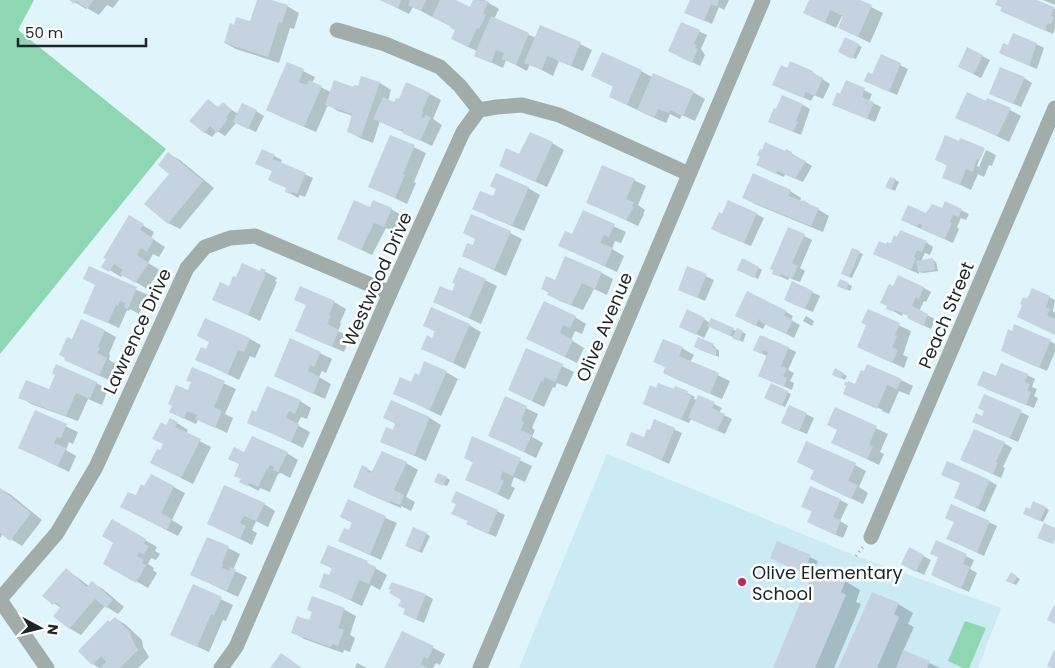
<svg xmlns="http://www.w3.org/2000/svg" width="1055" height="668" viewBox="0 0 1055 668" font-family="Poppins,sans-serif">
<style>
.built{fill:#cceaf4}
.green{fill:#8ed7b2}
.shadow{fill:#0003}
.building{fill:#c5d3e1}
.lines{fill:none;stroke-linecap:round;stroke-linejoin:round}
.path{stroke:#9eaeb4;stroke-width:3;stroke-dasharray:1 4;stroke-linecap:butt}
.minor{stroke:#a2acab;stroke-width:15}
.poi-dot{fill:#b82a5c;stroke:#fff;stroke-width:2}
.labels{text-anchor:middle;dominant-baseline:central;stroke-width:5;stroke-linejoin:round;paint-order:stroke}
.street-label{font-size:18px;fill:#1e2629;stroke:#fff}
.poi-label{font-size:18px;fill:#1e2629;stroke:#fff;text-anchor:start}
</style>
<rect width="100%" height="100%" fill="#dff4fb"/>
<polygon class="built" points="607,454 856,556 1001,608 978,668 519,668"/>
<g class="green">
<polygon points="0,0 34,0 18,30 166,149 0,354"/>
<polygon points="965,621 986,628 969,668 963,668 948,661"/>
</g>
<g class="shadow">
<polygon points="71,0 119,0 113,8 107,5 99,15 87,8 86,9"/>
<polygon points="258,0 268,0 287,6 299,13 294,29 290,28 279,63 236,49 225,43 235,26 251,23"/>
<polygon points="381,0 453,0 471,8 475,0 484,0 499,9 494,19 536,38 540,27 580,44 592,50 583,71 559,61 553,76 530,64 527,71 506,60 503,68 476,55 477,51 464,45 456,30 452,27 413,7 409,14"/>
<polygon points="691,0 729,0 724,10 719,7 712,24 694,16"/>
<polygon points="810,0 857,0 883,13 870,43 839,27 844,17 842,16 836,28 805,13"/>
<polygon points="999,0 1034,0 1055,9 1055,28 1053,34 1002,11 1003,8 997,4"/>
<polygon points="1043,0 1055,0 1055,5"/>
<polygon points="681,23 707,35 701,49 705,55 700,66 677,55"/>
<polygon points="846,39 862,47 856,59 843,54"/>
<polygon points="1036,44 1044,48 1037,69 1000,53 1008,46"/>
<polygon points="881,56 908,69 897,95 865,81 873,76"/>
<polygon points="982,56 990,60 981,78 959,67"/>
<polygon points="287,63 315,77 312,83 331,92 359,87 362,77 380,83 391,90 388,101 395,104 430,94 441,100 433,119 442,125 432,146 380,121 373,143 360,138 348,131 353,116 338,111 328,105 316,132 279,116 268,110"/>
<polygon points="787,69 812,72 830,84 823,99 814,95 811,101 782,88"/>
<polygon points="641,71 652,77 693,92 705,99 695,121 682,115 680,119 670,114 666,123 650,116 610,97 614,87 592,76"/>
<polygon points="1024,78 1032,83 1021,107 998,97"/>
<polygon points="847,82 872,94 869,101 881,107 875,122 841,108 841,95"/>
<polygon points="208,101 219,108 223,104 238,114 256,111 264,116 256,132 236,123 225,136 217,131 212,137 204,132"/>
<polygon points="987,102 1010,110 1021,116 1009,142 957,117"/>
<polygon points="803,105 810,109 801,135 777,125"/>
<polygon points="391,136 426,153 414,182 416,183 407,204 370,186"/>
<polygon points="960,142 984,148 977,166 979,167 986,150 996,155 992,166 989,165 984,177 978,174 971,190 944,177 948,166 937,160"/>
<polygon points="552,143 564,150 547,187 500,165"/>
<polygon points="786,153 791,153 812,166 803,182 785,174 784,177 765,169 761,156"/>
<polygon points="169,154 180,160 214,188 180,229 168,223 171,173"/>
<polygon points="274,156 282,160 280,163 313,178 305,197 300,195 298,198 286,191 288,188 273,171 264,168"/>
<polygon points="891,178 899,182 895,191 887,187"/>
<polygon points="634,180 646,186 638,205 645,210 643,214 644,214 638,226 587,202"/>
<polygon points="528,188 540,195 524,231 485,215 494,198"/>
<polygon points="790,191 801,198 800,202 806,202 829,216 823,232 755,204 744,197"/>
<polygon points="946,203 969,214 966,220 961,218 957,227 959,229 953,243 910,224 926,215 943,210"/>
<polygon points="371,208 391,209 403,216 395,232 386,228 372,255 339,239"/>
<polygon points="583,212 626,232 621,243 615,241 612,249 624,256 617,272 560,246 573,236"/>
<polygon points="756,214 764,218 751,246 720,233 723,215"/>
<polygon points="129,217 154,232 151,238 165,247 159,257 153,254 148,263 160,270 147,289 123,274 121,277 103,266"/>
<polygon points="510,233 522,239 506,276 463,256 474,247 476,239"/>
<polygon points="804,236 812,240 800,268 805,271 800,282 789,278 788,280 773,273"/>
<polygon points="926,242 933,247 930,255 925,253 921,261 933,260 936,262 938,271 923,273 919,272 919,274 874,254 887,245"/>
<polygon points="853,250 863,254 852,278 846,275"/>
<polygon points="89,268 148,295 139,314 130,309 129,311 127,310 119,328 85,312 96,286"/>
<polygon points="460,268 497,286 481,324 434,302 453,293"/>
<polygon points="688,268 714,280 705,301 687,293"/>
<polygon points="759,268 762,270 758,279 742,271"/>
<polygon points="262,270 277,278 275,281 277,282 260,321 214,299 260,273"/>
<polygon points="602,273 613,279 607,295 594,289 583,310 560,301 542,288 556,282"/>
<polygon points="840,280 852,286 850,291 842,287"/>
<polygon points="893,287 924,288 931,292 926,302 924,301 919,311 935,319 931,329 916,322 909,316 903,313 902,316 888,308"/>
<polygon points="1033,289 1055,300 1053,311 1055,313 1055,334 1027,301"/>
<polygon points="812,292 820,296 813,312 793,304"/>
<polygon points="334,302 346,309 340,323 341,324 338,331 350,337 344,352 297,331"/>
<polygon points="868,311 911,331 903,355 908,357 904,368 858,347 867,325"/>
<polygon points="786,312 793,316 791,320 800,325 794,338 766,323 763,329 744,320"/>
<polygon points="806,316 814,321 812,326 803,321"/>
<polygon points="575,317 586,324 582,334 575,331 571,340 584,348 577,363 527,338"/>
<polygon points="704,319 710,323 737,331 737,329 746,334 743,342 710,326 704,338 688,330"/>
<polygon points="424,325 469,325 481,332 465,369 422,348 432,339 436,332"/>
<polygon points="105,331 116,337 109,354 110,355 109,360 118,365 111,381 65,360 73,341"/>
<polygon points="250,339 261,345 255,358 250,356 239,380 197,359 207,351"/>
<polygon points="291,339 332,359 326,373 322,371 319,377 331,384 325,399 275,376"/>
<polygon points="1050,341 1055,344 1055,352 1047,371 1010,355"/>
<polygon points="713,345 719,351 719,357 698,349"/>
<polygon points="682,348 694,355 690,362 730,381 722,399 676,379 664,373 666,368 655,361"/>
<polygon points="788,348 796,352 788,370 794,373 790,381 794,383 792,390 767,379 767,356 755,350"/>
<polygon points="562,366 574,372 567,387 557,383 555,388 553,387 544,407 509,390"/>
<polygon points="192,369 236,389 225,414 233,418 227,433 198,419 196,424 170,412 173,406 188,391 192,382"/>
<polygon points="836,370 847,376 845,380 834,374"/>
<polygon points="446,372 458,379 441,416 394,393 412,384 419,376"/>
<polygon points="1027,375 1035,379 1032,387 1037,389 1034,396 1038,398 1034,408 986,389 996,378"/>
<polygon points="901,380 913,386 909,395 899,391 889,414 882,411 883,410 855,398 855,399 844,393 856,385"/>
<polygon points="96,383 108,389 102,405 88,399 78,421 31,404 20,397"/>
<polygon points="772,385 791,394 785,407 769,400"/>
<polygon points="676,387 695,397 694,399 697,400 714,404 722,408 719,413 732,419 725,434 691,419 689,423 652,407 674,391"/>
<polygon points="985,396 1029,416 1018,442 982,426 986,411"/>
<polygon points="506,398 538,414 532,428 535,430 532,437 543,443 536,458 489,435"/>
<polygon points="300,401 311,408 307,419 301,417 297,425 310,432 303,448 249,422 256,414"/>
<polygon points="391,402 430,418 441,425 426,461 382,441 393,432 396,424 385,418"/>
<polygon points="836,409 888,434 880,452 884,454 879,465 833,443 839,431"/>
<polygon points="35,412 78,432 73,444 69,442 66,450 76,456 69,472 20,448"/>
<polygon points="806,414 814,418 807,434 790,427"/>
<polygon points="655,421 682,433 669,464 627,444 644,439 650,432"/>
<polygon points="177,423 188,430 186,434 211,447 193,484 163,469 161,452 165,444 167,427"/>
<polygon points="472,438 532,466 525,482 514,477 511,486 515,488 509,500 467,479 474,463 465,458"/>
<polygon points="1004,443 1012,448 1003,467 1005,468 1001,478 962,460"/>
<polygon points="287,453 298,460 290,478 281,473 278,474 270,492 260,488 259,491 241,482 240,465 245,454"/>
<polygon points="798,462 855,465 866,471 859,487 868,493 863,504 823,485 815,471"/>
<polygon points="406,463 418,470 406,497 415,502 411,511 401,506 401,508 366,493 363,467 373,472"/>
<polygon points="151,475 185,493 172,520 183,527 178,536 133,513"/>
<polygon points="447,478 450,480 447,486 439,483"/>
<polygon points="990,481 997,485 985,512 963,502"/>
<polygon points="0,489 10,494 42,520 22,546 3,534 0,538"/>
<polygon points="457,492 505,515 496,537 475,528 469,521 460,518 457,504"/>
<polygon points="840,500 848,504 840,521 848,526 843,538 816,526 813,512 803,506"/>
<polygon points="348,501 397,523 381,560 339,541 349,531 353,523 341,517"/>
<polygon points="264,504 275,511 268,527 256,521 252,530 257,533 252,545 209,524"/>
<polygon points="952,505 997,526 984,556 948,539 955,522"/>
<polygon points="1046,508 1049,510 1043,522 1028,515 1031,510"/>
<polygon points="113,521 157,547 155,551 160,554 156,560 151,558 148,564 154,568 153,570 157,573 148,588 105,563 115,542"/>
<polygon points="426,534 430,536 422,553 410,547"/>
<polygon points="208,538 240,554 233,570 247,577 238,597 192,575"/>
<polygon points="778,542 818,561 815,568 845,581 860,590 856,602 861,604 834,668 775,668 813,577 779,562"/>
<polygon points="937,542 974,560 970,569 977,573 969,592 932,575 940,558"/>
<polygon points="329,546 367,563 387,575 380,590 371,585 362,606 320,586 329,577 333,569 322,563"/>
<polygon points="909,549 931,560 924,575 910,568"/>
<polygon points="66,570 77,577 89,586 92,583 103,589 124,607 118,614 105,606 81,635 69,628 61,608 44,596"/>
<polygon points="1011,574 1020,579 1016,585 1008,580"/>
<polygon points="392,583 426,595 433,599 424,623 412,618"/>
<polygon points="193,586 233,605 226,621 223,620 209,652 172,635"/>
<polygon points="313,598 345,610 356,616 350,635 355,638 350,652 344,650 343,653 304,639 293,632 310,622 314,612"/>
<polygon points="898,604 913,613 908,624 914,627 903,651 940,668 840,668"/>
<polygon points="115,618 126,625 142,640 143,647 149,657 138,668 99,668 93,664 110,623"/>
<polygon points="402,632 445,654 440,665 436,663 433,668 386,668"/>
<polygon points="357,663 367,668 355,668"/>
</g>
<g class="building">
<polygon points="69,0 94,0 87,9 76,1 74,4"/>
<polygon points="257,0 272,0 288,5 282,23 279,22 268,57 224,43 230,23 234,25 236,17 250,21"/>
<polygon points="379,0 401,0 398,8"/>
<polygon points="410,0 426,0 421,11 408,5"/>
<polygon points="440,0 456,0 470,7 473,0 489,1 483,13 486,15 479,29 477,28 468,47 451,39 455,30 450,28 451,26 432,17"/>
<polygon points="690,0 719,0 717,6 711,4 704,21 684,13"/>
<polygon points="809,0 860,0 872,5 858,37 838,28 843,16 830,10 825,23 803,13"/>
<polygon points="997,0 1037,0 1054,7 1051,16 1054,17 1051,24 1048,23 1045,31 1000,11 1002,7 995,5"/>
<polygon points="491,16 529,33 516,65 502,59 504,53 496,50 491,63 474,56"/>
<polygon points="681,22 700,30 694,44 697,45 695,48 698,49 692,63 668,51"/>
<polygon points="540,25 581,42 571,66 547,56 542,70 524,63"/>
<polygon points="1013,33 1037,43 1029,66 999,53 1003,43 1008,45"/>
<polygon points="845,37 859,44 852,59 838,52"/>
<polygon points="967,47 983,55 974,74 958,67"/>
<polygon points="602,52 642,70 627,105 609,97 613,86 591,76"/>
<polygon points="881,54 901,63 889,92 864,81 868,72 872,74"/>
<polygon points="790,61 813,71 812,73 823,78 815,96 806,92 803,98 772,85 781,65 787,68"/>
<polygon points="287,62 304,69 299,82 307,85 309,80 322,86 304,127 266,110"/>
<polygon points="1000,67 1025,77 1013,104 989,94"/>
<polygon points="653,73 694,91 683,116 670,110 669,113 658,109 654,118 637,110"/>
<polygon points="361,76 380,82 361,137 347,132 352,114 325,105 334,80 353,87 354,85 358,86"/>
<polygon points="846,80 865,88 862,97 874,102 867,119 832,105 837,92 840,94"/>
<polygon points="406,82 430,93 422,111 423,112 421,117 424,118 425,115 431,117 420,141 402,133 404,130 401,129 400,131 373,119 383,97 394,102 396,98 399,99"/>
<polygon points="967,92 986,101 987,98 1011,108 997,136 955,118"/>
<polygon points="782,95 803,104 796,121 798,122 793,132 768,122 774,108 776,109"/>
<polygon points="208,99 218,107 223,102 232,110 226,117 228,119 217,133 210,126 204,133 189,121"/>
<polygon points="242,103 257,110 248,129 233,122"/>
<polygon points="530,132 553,142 535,182 499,166 506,148 519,154"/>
<polygon points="390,135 415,145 403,174 405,175 395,198 368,187"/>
<polygon points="945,135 959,141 960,138 985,148 980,160 977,159 973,172 966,169 960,185 942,178 947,165 935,160"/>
<polygon points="765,142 785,151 786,149 792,152 791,154 806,161 795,179 777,171 776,174 756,165 760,157 757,155 760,149 762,150"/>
<polygon points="262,149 275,155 273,159 306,173 297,194 292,192 290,194 285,192 286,188 268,180 272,171 255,164"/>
<polygon points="168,152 203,181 168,224 144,204 169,174 158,165"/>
<polygon points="602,165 635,179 626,199 634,202 632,206 634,207 626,220 586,203"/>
<polygon points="496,173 529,187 512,226 472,209 480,191 493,196 496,189 490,186"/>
<polygon points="753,173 791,190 788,196 802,201 803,200 806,201 806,203 819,208 811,226 742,198"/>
<polygon points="890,177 896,179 891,190 885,187"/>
<polygon points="354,200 370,207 373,200 392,208 384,227 374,223 361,250 337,239"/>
<polygon points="728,200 757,213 744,243 711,229 719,212 722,214"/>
<polygon points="945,201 962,209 959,217 953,215 950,222 952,223 945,239 921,229 922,225 918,224 917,227 901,220 908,205 926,213 932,204 942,208"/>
<polygon points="583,210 615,224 609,237 604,235 600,243 613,248 605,266 558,246 565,231 572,234"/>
<polygon points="471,214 511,231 494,270 462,256 467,243 473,245 475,239 463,233"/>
<polygon points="129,215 144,224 140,230 154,239 147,252 141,248 137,255 149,263 135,283 120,274 123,270 114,264 109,272 101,267 106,259 103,258"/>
<polygon points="788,227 805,234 792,263 798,266 792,279 781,274 780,277 772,274 773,270 770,269"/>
<polygon points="900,230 927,241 922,252 917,250 914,257 916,258 911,270 873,254 879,241 886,244 887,242 891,243 894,235 897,237"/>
<polygon points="852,248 860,251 849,277 841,274"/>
<polygon points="565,256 602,272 595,289 582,283 571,305 547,295 549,292 541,289 546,276 555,280"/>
<polygon points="742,258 759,267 754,278 737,270"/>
<polygon points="933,258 935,270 918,272 916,261"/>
<polygon points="242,263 260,271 261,268 266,270 264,274 266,274 248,315 212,300 220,282 229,286 233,276 236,277"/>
<polygon points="89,266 137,287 128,309 124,307 125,303 120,301 118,306 116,305 108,323 83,313 95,285 83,279"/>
<polygon points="687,266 707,274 697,298 678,290"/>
<polygon points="459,267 486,279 469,318 433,302 440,286 452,291 455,284 452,283"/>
<polygon points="898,275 924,287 919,299 916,297 912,306 928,314 923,326 907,318 908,316 895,310 894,312 886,309 887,306 880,303 889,284 893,286"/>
<polygon points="840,279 849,283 846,290 837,286"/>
<polygon points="792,281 813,291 805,309 784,300"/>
<polygon points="300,286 335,301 329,315 331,316 327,324 339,330 332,347 295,331 306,305 294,300"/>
<polygon points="1032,288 1050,296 1046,307 1050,309 1047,315 1055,319 1055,335 1017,317 1022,305 1020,304 1023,297 1027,299"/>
<polygon points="747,291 787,311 784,315 793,320 786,334 762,323 759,319 755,326 735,316"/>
<polygon points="544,301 576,316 570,328 563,325 560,333 573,340 565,357 526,339"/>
<polygon points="431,307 470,324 453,363 421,349 427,335 432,338 435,331 423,326"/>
<polygon points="687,309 705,318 696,335 679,327"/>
<polygon points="868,309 900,323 895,335 897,336 892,347 898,350 892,363 857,347 866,325 861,323"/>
<polygon points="205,318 250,338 244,352 238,350 228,374 195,360 201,347 206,349 209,342 197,336"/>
<polygon points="711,318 734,328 730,336 707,326"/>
<polygon points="81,319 105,330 98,347 100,348 97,353 107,358 99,376 64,360 65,358 59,355 67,337 72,339"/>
<polygon points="1014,324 1051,340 1039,368 1001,351 1008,329 1012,331"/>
<polygon points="737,328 743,331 739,341 732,338"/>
<polygon points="760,335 789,347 781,366 787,368 783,376 787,378 784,387 758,376 768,352 763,350 761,354 753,350"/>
<polygon points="698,337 714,344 712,347 716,348 716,356 694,347"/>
<polygon points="290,338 321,352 314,367 310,365 308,371 320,377 313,394 274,376"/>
<polygon points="663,339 683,347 679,356 719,373 710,394 663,373 665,367 653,362"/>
<polygon points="526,348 563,364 555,382 545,377 543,382 541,381 532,401 508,390"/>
<polygon points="424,361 447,371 430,410 393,394 400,377 411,382 415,373 419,375"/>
<polygon points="1001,363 1028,374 1025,382 1030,384 1027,391 1031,392 1026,405 977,385 983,371 996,376"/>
<polygon points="56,364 97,382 90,399 76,393 66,416 18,398 26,380 49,389 55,375 52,373"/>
<polygon points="867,364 902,379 897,389 887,385 877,409 843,394 846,386 844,385 845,382 847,383 848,381 855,384 861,370 864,371"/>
<polygon points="192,367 225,381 214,407 222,411 215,428 195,419 197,415 187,411 184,419 169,412 172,406 168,404 176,385 188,390 191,382 186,381"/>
<polygon points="835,368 844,373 841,379 832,375"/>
<polygon points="658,383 674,389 675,386 688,391 687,394 692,396 681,420 643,404 650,385 656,388"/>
<polygon points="771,383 788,391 782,406 764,398"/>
<polygon points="267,386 301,400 295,414 289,411 286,418 299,424 291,442 247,423 252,410 256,412"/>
<polygon points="984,394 1022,410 1010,438 972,422 976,413 982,416 984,411 978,408"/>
<polygon points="698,395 715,402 712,408 725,414 717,431 688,418"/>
<polygon points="505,396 527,406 521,421 524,422 521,430 532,435 524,452 488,436"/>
<polygon points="391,400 430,417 414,456 380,442 386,427 393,430 395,423 383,418"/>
<polygon points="789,405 807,413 799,431 781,423"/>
<polygon points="835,407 877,426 869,445 873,447 867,459 831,443 837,430 827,425"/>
<polygon points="35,410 67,424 61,438 57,437 54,443 66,448 58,466 18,448"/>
<polygon points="170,418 178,422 175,427 201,439 181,478 150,463 157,449 160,450 163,444 152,439 161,422 166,425"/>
<polygon points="654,419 675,428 662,460 626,445 631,432 644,437 647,429 650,430"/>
<polygon points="974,429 1005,442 996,462 998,463 993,474 960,460"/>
<polygon points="252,436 288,452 278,472 273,470 274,467 270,465 268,469 267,468 258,487 249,483 247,486 239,482 241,479 234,476 239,464 228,459 234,447 244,452"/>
<polygon points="472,436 521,458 513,476 503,471 500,479 504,481 498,494 465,480 473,462 464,458"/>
<polygon points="806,441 856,463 848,481 858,485 851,499 810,479 814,470 797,462"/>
<polygon points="382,451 407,462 394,490 404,495 400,505 390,501 389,503 353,487 362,465 368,468 367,471 371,473"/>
<polygon points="947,461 990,480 978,508 954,498 960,483 941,475"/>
<polygon points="438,473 447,477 443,486 434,482"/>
<polygon points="151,474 174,486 161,513 172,519 167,530 120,507 128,492 136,495 141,484 144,486"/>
<polygon points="224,485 265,503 256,521 244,516 240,523 246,526 240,539 207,524"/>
<polygon points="810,486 841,499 833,517 841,520 835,535 807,522 812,511 801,507"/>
<polygon points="0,488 31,513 10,541 0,533"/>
<polygon points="456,491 498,510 488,534 466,524 468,521 451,514 456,504 451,502"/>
<polygon points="348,499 386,516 370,555 338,541 344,528 349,530 352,522 340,517"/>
<polygon points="1033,501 1046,507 1040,521 1023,514 1026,507 1030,509"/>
<polygon points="951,504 990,521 977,552 946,539 954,522 945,518"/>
<polygon points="112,519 146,539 144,544 149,546 144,555 139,552 137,556 144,560 142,563 146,565 136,583 103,564 113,543 102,536"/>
<polygon points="1044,523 1055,528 1055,539 1053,544 1037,538"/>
<polygon points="413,527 427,533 419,552 405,546"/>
<polygon points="207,537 229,546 222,563 223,564 222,568 229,571 230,567 236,570 227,591 190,575"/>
<polygon points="936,540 967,554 963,564 970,567 961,589 931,575 938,557 930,554"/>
<polygon points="777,541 811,555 803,573 770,558"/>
<polygon points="328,545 368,561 367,563 376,567 369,584 359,580 351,600 319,587 324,573 329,575 332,568 320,563"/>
<polygon points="909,547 924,555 916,572 901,564"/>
<polygon points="815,567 846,580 841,592 846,595 815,668 773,668"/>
<polygon points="66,568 87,587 92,581 113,600 106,608 95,599 69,629 53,616 61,607 56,602 53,605 42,596"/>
<polygon points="1011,572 1017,576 1013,584 1006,581"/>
<polygon points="392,582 426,594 416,620 403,614 405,609 398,606 401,600 389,593 391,590 388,589"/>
<polygon points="193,584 222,597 214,615 211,614 197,647 170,635"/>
<polygon points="872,592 899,603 894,614 899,617 877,668 838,668"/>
<polygon points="312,596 345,608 338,628 344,630 338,646 332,644 331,647 291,633 297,616 309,620 312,612 307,610"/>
<polygon points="1054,605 1055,606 1055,624 1047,620"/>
<polygon points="115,617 130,632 132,639 138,650 120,668 100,668 106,662 101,656 92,665 78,651 108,620 109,622"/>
<polygon points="402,631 434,646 428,659 424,657 421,664 428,668 384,668"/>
<polygon points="903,650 930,661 927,668 896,668"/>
<polygon points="1054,650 1055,650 1055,668 1052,668 1047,666"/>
<polygon points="281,653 302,668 270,668"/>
</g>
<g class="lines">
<polyline class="path" points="856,556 863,547"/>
<g class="minor">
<polyline points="337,30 385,44 440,67 460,86 479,110"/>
<polyline points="871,537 1055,108"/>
<polyline points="0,599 57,533 96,467 187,268 205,247 230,238 255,236 390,293"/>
<polyline points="0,600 47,668"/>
<polyline points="221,668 236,647 390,293 463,132 479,110 497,107 522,105 559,115 689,174"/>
<polyline points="480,668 763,0"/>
</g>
</g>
<circle class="poi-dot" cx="742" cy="582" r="5"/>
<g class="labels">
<g class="street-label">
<text transform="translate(377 279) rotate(-66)">Westwood Drive</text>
<text transform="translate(946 315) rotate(-67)">Peach Street</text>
<text transform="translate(604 327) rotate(-67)">Olive Avenue</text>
<text transform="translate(137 331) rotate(-65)">Lawrence Drive</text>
</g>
<g class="poi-label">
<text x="752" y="572">Olive Elementary<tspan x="752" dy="21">School</tspan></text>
</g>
</g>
<g transform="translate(40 628) rotate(97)" stroke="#ffffff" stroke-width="4" paint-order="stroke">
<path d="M0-4L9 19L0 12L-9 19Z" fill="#1e2629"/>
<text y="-8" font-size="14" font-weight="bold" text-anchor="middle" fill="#1e2629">N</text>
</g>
<path d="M18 38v8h128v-8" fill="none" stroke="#1e2629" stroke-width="2.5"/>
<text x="25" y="38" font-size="15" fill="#1e2629" stroke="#ffffff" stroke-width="4" paint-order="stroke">50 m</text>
</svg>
